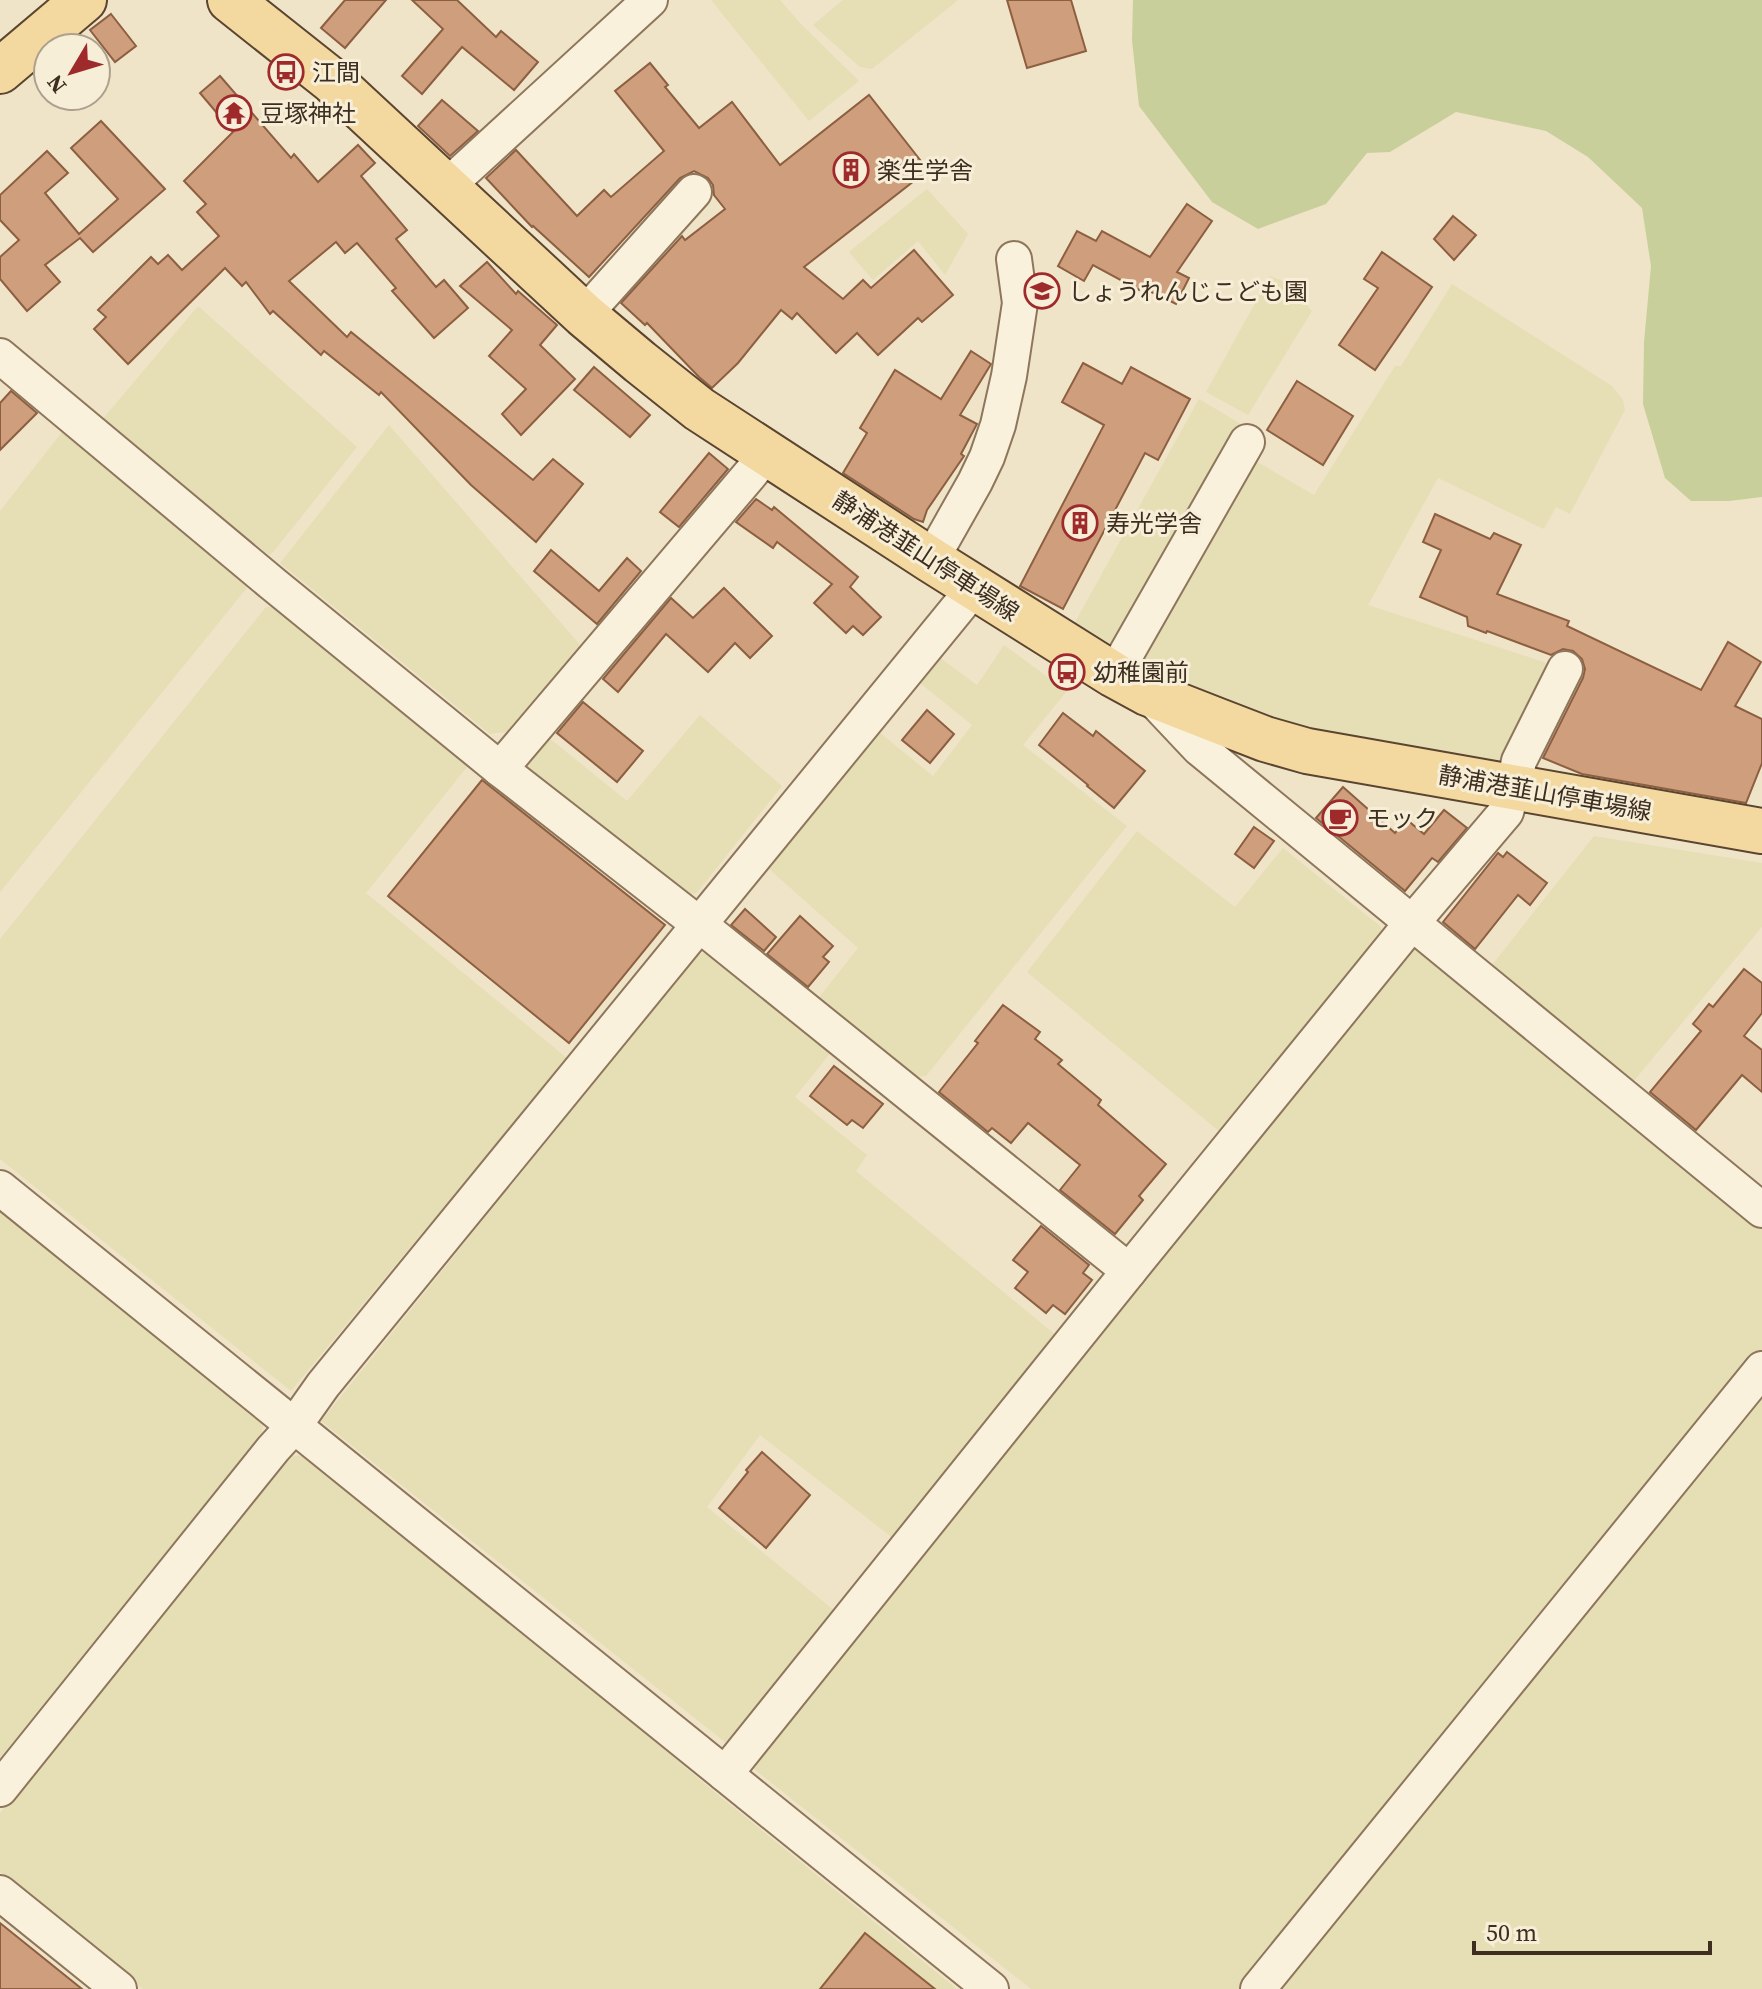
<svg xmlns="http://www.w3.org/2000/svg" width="1762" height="1989" viewBox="0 0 1762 1989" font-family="'Source Serif 4','Noto Sans JP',serif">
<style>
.farmland{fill:#e6deb5}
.green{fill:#c9cf9b}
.building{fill:#cf9f7d;stroke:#8d5f41;stroke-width:2}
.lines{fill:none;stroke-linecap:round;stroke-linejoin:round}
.minor-casing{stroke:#8d765c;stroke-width:38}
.major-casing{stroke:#5b4430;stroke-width:48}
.minor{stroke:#faf1dc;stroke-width:34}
.major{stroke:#f3d9a0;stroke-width:44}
.labels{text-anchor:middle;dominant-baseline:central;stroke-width:6;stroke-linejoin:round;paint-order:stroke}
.poi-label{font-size:24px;fill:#3d2e20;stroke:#f7eed8;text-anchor:start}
.street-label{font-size:24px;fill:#3d2e20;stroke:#f7eed8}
</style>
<rect width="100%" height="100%" fill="#f0e4c8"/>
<g class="farmland">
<polygon points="711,0 780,0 800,23 859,81 809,121"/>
<polygon points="843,0 957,0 957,1 872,69 860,67 813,25"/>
<polygon points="927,189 968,234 945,275 918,241 873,280 849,252"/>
<polygon points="1270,276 1296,286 1304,302 1312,311 1248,415 1206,392"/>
<polygon points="1452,284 1612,386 1623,400 1625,410 1570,514 1556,507 1544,529 1438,478 1368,605 1544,662 1552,667 1504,768 1305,730 1211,699 1135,659 1252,459 1314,495 1395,366 1401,366"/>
<polygon points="198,306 357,447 274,551 269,555 101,421"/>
<polygon points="1199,399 1244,426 1114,649 1074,624"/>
<polygon points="389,425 581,646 506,732 490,734 280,563"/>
<polygon points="63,431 250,584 0,892 0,511"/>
<polygon points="282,606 471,762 366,893 567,1058 291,1391 0,1159 0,939 266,607"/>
<polygon points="1004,645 1067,691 1023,745 1127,826 926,1076 908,1078 816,1001 858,948 769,869 879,732 933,776 972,725 920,683 939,657 977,685"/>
<polygon points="700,715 782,786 696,894 677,892 521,764 543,733 627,801"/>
<polygon points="1137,831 1235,907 1283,848 1380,926 1383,937 1220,1132 1027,972"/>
<polygon points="1594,836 1762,863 1762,927 1628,1088 1485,974"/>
<polygon points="1421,948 1762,1227 1762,1351 1240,1989 1031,1989 749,1765 1409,950"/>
<polygon points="713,950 832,1051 795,1097 867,1155 856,1171 1057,1336 894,1539 760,1435 707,1507 835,1611 730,1746 321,1421 697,955"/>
<polygon points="0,1205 264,1420 260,1443 0,1762"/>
<polygon points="1762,1388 1762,1989 1273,1989"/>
<polygon points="313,1455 711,1789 957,1989 143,1989 0,1872 0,1813 289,1456"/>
</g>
<polygon class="green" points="1133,0 1762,0 1762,497 1729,501 1691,501 1665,478 1643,404 1644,342 1651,266 1642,208 1588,157 1546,131 1456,112 1390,152 1367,153 1326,204 1258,229 1212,202 1139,106 1132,40"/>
<g class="building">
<polygon points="345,0 386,0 345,48 321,28"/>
<polygon points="412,0 457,0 496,37 501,31 538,62 514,90 462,47 422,94 402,76 443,29"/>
<polygon points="1007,0 1071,0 1086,51 1027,68"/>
<polygon points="111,14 136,46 115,62 90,30"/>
<polygon points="650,63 668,85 665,87 699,128 732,102 780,165 869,95 928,170 804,267 843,299 863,280 871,288 914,250 953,295 922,322 918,318 878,355 857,333 836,353 797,313 792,319 781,310 738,363 712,388 699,377 647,323 645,325 621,303 682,236 685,240 725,209 714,195 713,185 708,178 694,171 680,178 589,277 533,226 532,227 486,178 516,150 577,216 604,190 611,197 664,151 615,91"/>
<polygon points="220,76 291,158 294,154 318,182 358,145 375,163 361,176 407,230 396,239 436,287 444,280 468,308 434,338 392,291 396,288 357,243 345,253 336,242 289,281 347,337 351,332 533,480 553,459 583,484 536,542 471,485 381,392 379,395 324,351 321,355 273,311 270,314 246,282 242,286 225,268 128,364 94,329 106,317 98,310 151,257 158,264 168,255 182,270 219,236 197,212 206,204 184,181 233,132 200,93"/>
<polygon points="442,100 478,131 450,156 418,126"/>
<polygon points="101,121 165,189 93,252 80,238 45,265 60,282 27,311 0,279 0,257 19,240 0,220 0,195 47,151 68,173 45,193 79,234 118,199 71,148"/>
<polygon points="1187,204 1212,221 1177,272 1189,278 1176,304 1141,287 1139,290 1093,265 1084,281 1058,266 1077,231 1096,241 1102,231 1150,257"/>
<polygon points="1453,216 1476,235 1454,260 1434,239"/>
<polygon points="1382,252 1432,287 1375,370 1339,345 1378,288 1364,279"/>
<polygon points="487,262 516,294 518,291 557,325 540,345 575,379 521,435 502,414 526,389 489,356 512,330 460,286"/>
<polygon points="971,351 991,364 960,415 977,424 961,454 964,456 927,510 923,522 914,519 843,473 867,433 860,428 895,370 941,399"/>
<polygon points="1083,363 1122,384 1131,367 1190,399 1158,460 1145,453 1063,609 1020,586 1104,425 1062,402"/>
<polygon points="594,367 650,415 630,437 574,390"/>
<polygon points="1297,381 1353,416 1323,465 1267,430"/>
<polygon points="11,391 37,413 0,450 0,403"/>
<polygon points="709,453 728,469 679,527 660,512"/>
<polygon points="756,499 772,510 774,507 858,577 850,587 881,617 863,635 853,626 846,633 814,603 832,584 777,542 773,548 736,522"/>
<polygon points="1435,514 1490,539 1494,533 1521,545 1497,594 1569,621 1567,626 1701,690 1728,642 1761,662 1735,706 1762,719 1762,763 1746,803 1582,774 1543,758 1583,678 1585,669 1582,659 1573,651 1563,649 1551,655 1487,631 1486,633 1468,626 1467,617 1420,597 1441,550 1423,542"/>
<polygon points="551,550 599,591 627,558 641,571 597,624 534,571"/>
<polygon points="724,588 772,636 750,658 735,643 708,672 666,634 618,692 603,679 671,598 693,618"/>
<polygon points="583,702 643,751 617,782 557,733"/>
<polygon points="927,710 954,734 930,763 902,740"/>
<polygon points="1063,713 1093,736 1096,731 1145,771 1114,808 1087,786 1088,785 1039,745"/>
<polygon points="482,780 665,925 569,1043 388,896"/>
<polygon points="1343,787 1395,833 1406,819 1424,834 1444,810 1467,828 1438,862 1432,858 1405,891 1316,818"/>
<polygon points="1254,827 1274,841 1254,868 1235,854"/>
<polygon points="1507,852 1547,883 1530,905 1518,895 1475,949 1443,922 1498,853 1503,857"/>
<polygon points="745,909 776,937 764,951 731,925"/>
<polygon points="800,916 833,946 823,957 829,962 808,987 767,954"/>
<polygon points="1744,969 1762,983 1762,1013 1744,1036 1762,1050 1762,1092 1742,1075 1696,1130 1650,1092 1701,1031 1693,1024 1709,1004 1713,1007"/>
<polygon points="1003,1005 1040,1032 1035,1039 1062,1060 1058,1064 1101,1100 1098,1105 1166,1164 1139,1196 1143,1200 1115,1234 1060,1190 1080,1165 1028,1123 1011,1143 992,1128 988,1132 939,1092 978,1043 975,1041"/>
<polygon points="834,1066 883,1104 863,1128 852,1120 847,1125 810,1096"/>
<polygon points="1041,1226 1089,1265 1083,1273 1092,1280 1065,1314 1053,1305 1046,1313 1015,1288 1028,1272 1013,1260"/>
<polygon points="762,1452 810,1495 766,1548 719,1508 748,1472 746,1470"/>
<polygon points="0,1923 82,1989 0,1989"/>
<polygon points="865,1933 935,1989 820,1989"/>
</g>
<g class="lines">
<defs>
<g id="minor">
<polyline points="446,187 650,0"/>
<polyline points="584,315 694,192"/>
<polyline points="0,356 273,584 500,769 700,925 1129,1271"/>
<polyline points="931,560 975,482 987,457 998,425 1009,376 1020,303 1014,259"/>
<polyline points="1114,675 1247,442"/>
<polyline points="1150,696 1199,748 1762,1210"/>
<polyline points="500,769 752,472 767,453"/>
<polyline points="0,1188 991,1989"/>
<polyline points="725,1774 1129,1271 1411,924 1506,812 1513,788 1519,761 1565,669"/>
<polyline points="0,1789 273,1449 294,1426 323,1385 975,587"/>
<polyline points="0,1893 119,1989"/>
<polyline points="1258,1989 1762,1369"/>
</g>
<g id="major">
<polyline points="230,0 331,80 584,315 640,362 699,409 931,560 1114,675 1147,693 1216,720 1265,739 1307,751 1762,831"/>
<polyline points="0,71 84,0"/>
</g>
</defs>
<use href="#minor" class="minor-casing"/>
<use href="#major" class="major-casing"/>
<use href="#minor" class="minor"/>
<use href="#major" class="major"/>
</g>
<defs>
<symbol id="bus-ring" viewBox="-11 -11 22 22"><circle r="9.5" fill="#f7eed8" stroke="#9e2a2b" stroke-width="1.5"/><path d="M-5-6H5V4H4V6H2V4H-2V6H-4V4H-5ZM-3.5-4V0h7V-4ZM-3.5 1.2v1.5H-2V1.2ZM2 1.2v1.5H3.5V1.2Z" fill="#9e2a2b"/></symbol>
<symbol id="temple-ring" viewBox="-11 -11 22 22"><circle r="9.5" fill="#f7eed8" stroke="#9e2a2b" stroke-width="1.5"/><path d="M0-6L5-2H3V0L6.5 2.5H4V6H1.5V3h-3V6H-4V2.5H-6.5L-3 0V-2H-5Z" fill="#9e2a2b"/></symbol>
<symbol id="building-ring" viewBox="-11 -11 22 22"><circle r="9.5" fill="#f7eed8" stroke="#9e2a2b" stroke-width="1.5"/><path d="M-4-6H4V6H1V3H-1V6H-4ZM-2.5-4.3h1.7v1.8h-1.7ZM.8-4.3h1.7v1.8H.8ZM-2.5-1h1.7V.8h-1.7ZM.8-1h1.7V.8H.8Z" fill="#9e2a2b"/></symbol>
<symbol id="school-ring" viewBox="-11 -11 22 22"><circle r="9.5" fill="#f7eed8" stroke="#9e2a2b" stroke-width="1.5"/><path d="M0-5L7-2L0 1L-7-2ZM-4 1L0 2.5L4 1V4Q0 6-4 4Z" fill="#9e2a2b"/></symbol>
<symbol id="cafe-ring" viewBox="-11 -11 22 22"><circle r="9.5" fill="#f7eed8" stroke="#9e2a2b" stroke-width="1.5"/><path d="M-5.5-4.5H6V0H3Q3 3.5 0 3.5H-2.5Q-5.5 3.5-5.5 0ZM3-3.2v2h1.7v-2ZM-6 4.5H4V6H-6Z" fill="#9e2a2b"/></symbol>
</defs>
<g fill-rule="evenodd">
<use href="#bus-ring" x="266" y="52" width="40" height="40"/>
<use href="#temple-ring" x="214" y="93" width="40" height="40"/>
<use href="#building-ring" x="831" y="150" width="40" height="40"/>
<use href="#school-ring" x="1022" y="271" width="40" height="40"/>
<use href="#building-ring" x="1060" y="503" width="40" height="40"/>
<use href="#bus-ring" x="1047" y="652" width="40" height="40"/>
<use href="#cafe-ring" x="1320" y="798" width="40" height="40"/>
</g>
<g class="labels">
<g class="poi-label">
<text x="312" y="72">江間</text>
<text x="260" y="113">豆塚神社</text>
<text x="877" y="170">楽生学舎</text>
<text x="1068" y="291">しょうれんじこども園</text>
<text x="1106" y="523">寿光学舎</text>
<text x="1093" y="672">幼稚園前</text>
<text x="1366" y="818">モック</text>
</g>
<g class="street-label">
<text transform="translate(926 556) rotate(33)">静浦港韮山停車場線</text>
<text transform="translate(1545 793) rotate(10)">静浦港韮山停車場線</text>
</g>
</g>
<g transform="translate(72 72) rotate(232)"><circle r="38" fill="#f7eed8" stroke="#ada18e" stroke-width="2"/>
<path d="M0-6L14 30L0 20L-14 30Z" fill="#9e2a2b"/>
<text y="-12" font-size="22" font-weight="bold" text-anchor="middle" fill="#3d2e20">N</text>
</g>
<path d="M1474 1941v12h236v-12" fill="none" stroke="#3d2e20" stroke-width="4"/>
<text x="1486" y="1941" font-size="24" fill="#3d2e20" stroke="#f7eed8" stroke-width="6" paint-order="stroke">50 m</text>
</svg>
